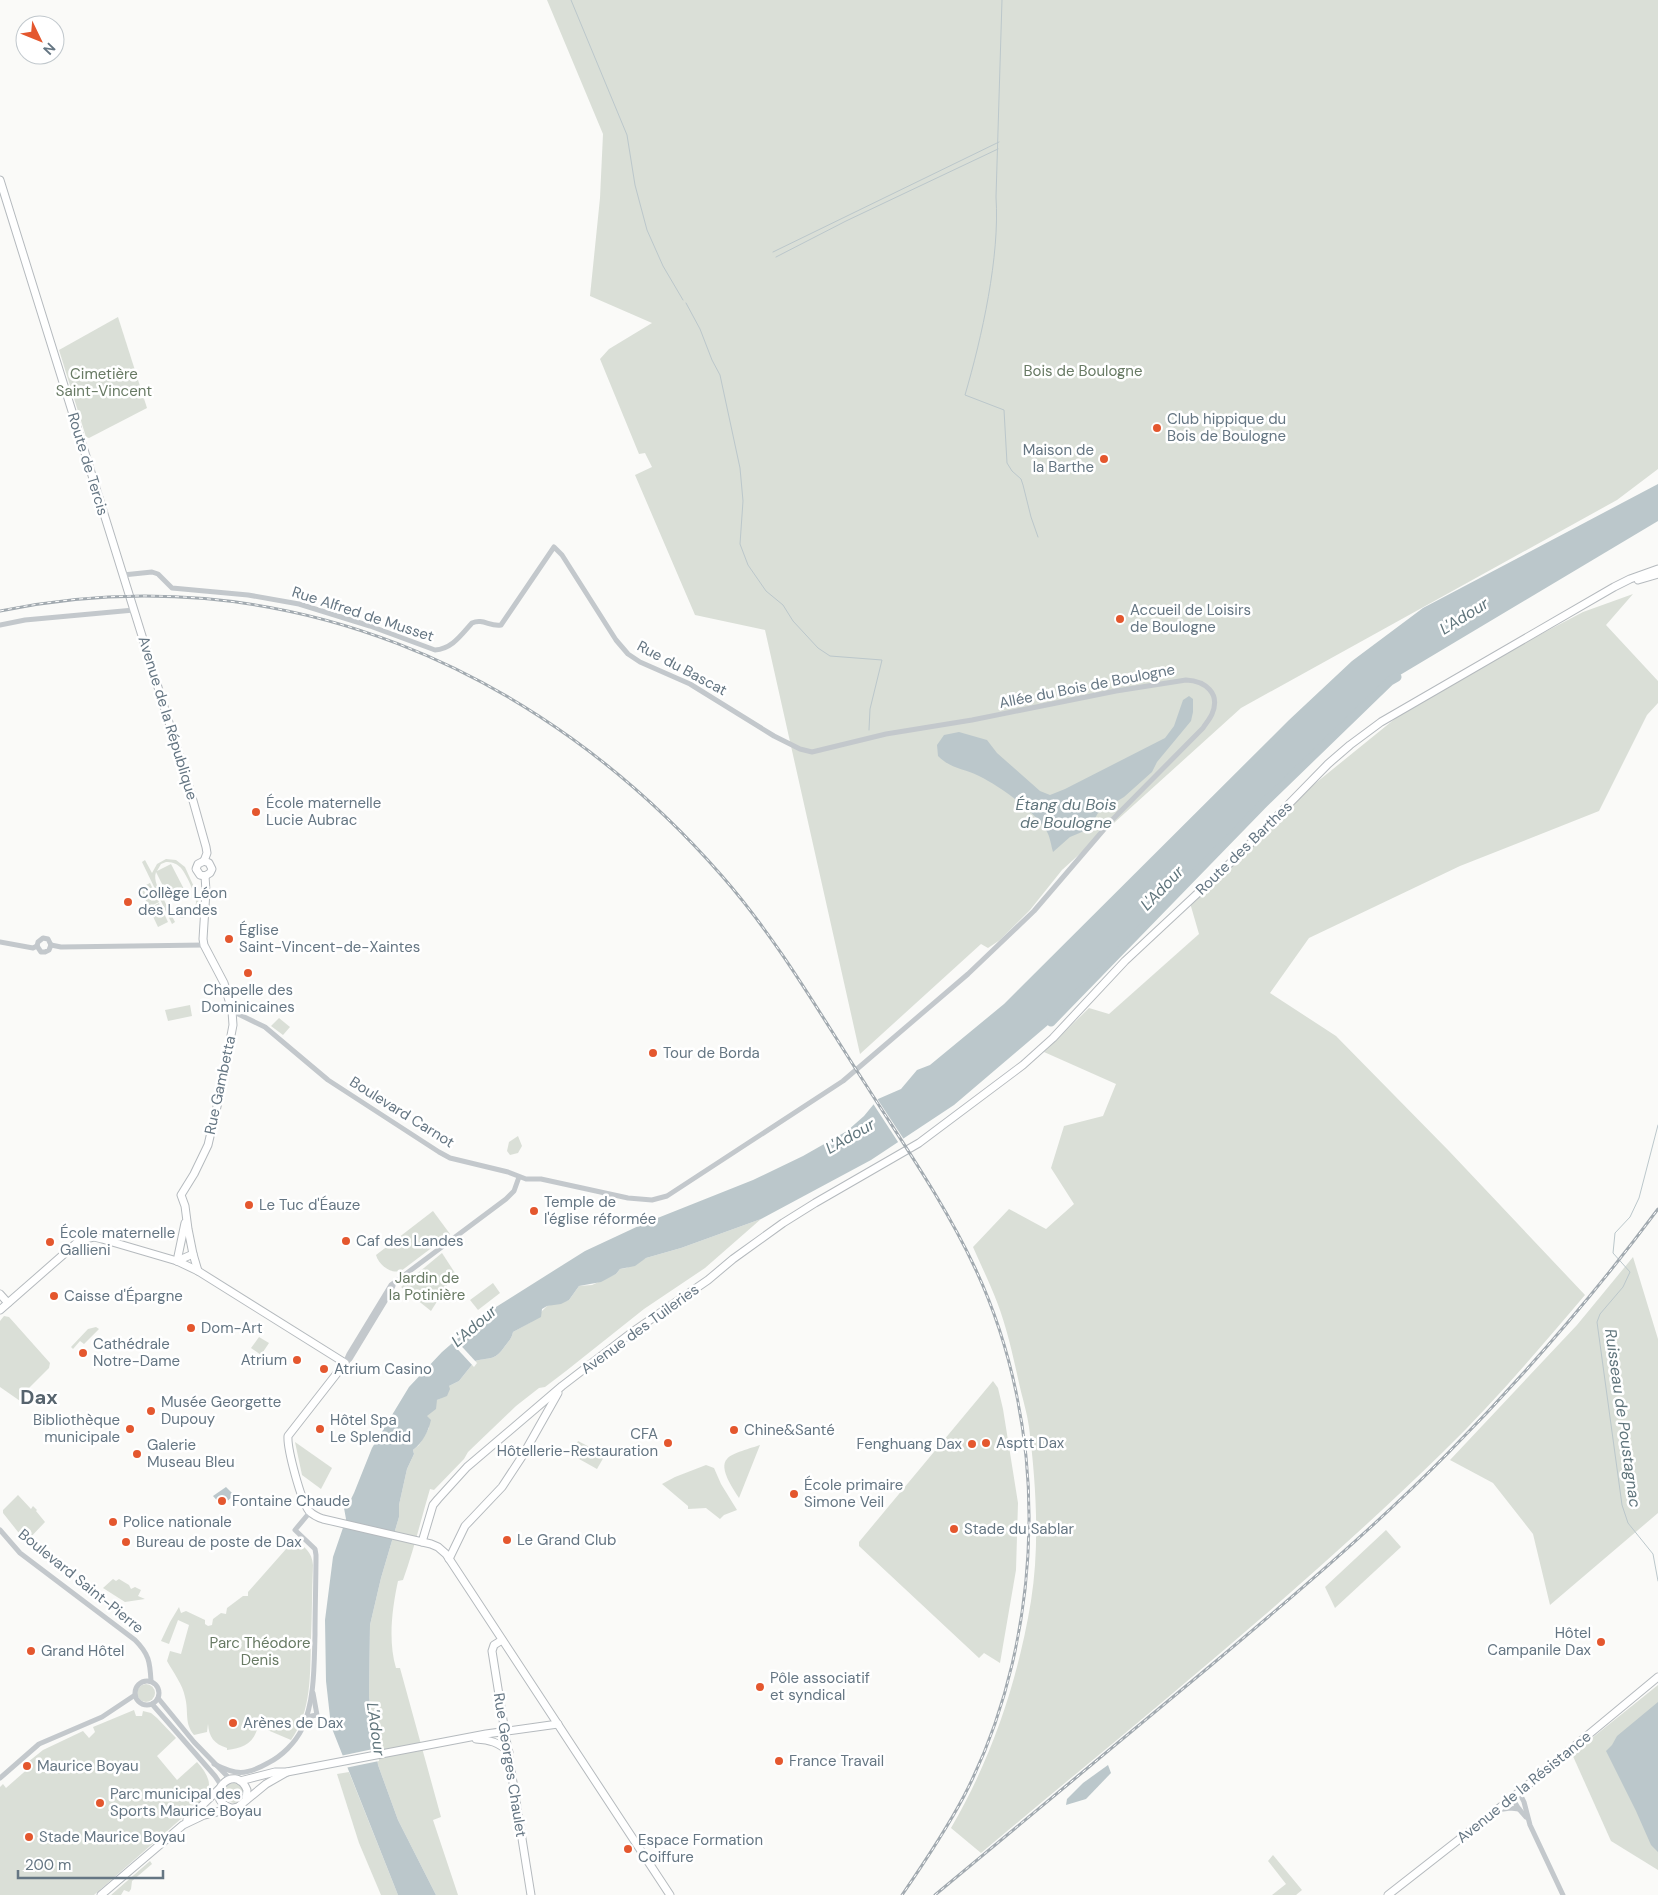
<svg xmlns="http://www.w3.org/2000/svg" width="1658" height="1895" viewBox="0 0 1658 1895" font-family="'DM Sans',sans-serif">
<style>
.green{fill:#dadfd7;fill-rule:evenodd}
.water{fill:#bbc7cb}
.pier{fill:#fafaf8}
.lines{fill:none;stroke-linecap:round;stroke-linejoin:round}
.stream{stroke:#bbc7cb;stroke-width:1}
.river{stroke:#bbc7cb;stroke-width:9}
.major-casing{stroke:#b5babe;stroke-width:9}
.minor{stroke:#c3c8cc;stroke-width:5}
.major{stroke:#fff;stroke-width:7}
.rail-casing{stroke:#a2aab0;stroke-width:3}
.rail{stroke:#fff;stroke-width:1;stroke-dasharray:4;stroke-linecap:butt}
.poi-dot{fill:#e4572e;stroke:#fff;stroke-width:2}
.labels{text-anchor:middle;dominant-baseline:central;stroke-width:5;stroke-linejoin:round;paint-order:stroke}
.park-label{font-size:15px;fill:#687a64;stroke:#fff}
.poi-label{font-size:15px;fill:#657683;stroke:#fff;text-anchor:start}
.street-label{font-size:15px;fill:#657683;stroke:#fff}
.water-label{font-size:16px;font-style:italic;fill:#60757c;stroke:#fff}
.district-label{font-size:20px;font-weight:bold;fill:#57646e;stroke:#fff}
</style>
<rect width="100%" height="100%" fill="#fafaf8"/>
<g class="green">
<polygon points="547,0 1658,0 1658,469 1617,500 1241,708 1062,870 1030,910 1000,940 988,948 981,944 860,1054 765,630 695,615 635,475 652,467 645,453 639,454 600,359 609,349 652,323 590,296 600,198 603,134"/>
<polygon points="118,317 147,408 89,438 86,437 59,350"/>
<path d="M 1633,594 L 1606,625 L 1658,681 L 1658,703 L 1647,715 L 1599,811 L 1460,866 L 1309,938 L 1270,993 L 1336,1036 L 1449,1151 L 1585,1295 C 1540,1348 1494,1402 1444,1451 C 1298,1594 1137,1722 981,1853 L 951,1828 C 992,1758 1018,1680 1031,1601 C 1040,1544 1036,1483 1029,1427 C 1027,1412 1022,1397 1019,1383 C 1013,1356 1007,1328 997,1302 C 990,1284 981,1265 973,1247 L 1009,1209 L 1046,1229 L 1074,1204 L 1051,1168 L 1064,1126 L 1103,1116 L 1116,1084 L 1044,1052 L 1089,1008 L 1109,1014 L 1199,934 L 1190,903 L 1280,812 L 1423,696 L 1583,612 Z"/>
<path d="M 166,859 L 176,860 L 185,867 L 199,898 L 197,908 L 193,914 L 183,918 L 172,916 L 175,922 L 172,924 L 142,862 L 145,860 L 152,873 L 157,864 ZM 166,862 C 171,862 176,863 180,867 C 185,871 197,897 196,903 C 193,914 180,918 171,911 C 167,908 165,902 163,897 C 159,889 153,881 156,872 L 170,900 L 186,893 L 171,864 L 157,871 L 161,864 Z"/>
<polygon points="150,883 159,902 149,907 140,888"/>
<polygon points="159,903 168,922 158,927 149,908"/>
<polygon points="190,1005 192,1016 168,1021 165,1010"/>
<polygon points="279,1018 290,1027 283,1035 271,1026"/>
<polygon points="518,1136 522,1146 518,1153 510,1155 507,1151 509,1142"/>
<path d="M 433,1211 L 450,1234 L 401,1271 C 390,1274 379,1265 376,1255 Z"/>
<path d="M 761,1219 L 705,1268 L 644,1309 L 566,1371 L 545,1387 L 539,1388 L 516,1406 L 468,1452 L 464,1459 L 434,1490 L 430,1489 C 421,1519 414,1550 403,1580 L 398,1581 C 392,1609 388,1641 396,1668 L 400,1668 L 441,1817 L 433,1820 L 458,1895 L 436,1895 L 398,1820 L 378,1765 L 369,1696 L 370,1625 L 381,1578 L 399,1517 L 399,1505 L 407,1469 L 414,1454 L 413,1450 L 419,1445 L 429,1428 L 426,1417 L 437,1400 L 441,1398 L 449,1386 L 459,1381 L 475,1361 C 491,1357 495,1361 505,1346 C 509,1341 512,1338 513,1332 L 531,1322 L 547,1306 L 569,1300 L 579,1286 L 592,1285 L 616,1274 L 620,1269 L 626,1268 L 646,1258 L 681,1248 Z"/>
<polygon points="442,1253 455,1273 431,1311 401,1287"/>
<polygon points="1633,1257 1658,1339 1658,1513 1550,1605 1533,1534 1493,1483 1450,1460 1577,1325"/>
<polygon points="493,1283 500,1293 478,1310 470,1300"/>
<polygon points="4,1316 9,1317 50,1363 49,1368 27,1390 28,1392 22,1398 25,1401 23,1403 0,1387 0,1321"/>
<polygon points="96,1327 99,1329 84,1344 80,1341 73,1349 71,1347 88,1329"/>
<polygon points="259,1337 269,1343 261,1355 251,1348"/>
<polygon points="993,1381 998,1388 1003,1409 1018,1503 1016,1570 1000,1663 984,1653 979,1658 859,1546 859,1542"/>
<polygon points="578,1441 605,1455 597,1469 572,1455"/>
<polygon points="295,1442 332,1468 321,1489 302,1475"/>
<path d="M 760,1445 L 739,1498 C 734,1490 718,1468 727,1459 C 731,1453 752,1448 760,1445 Z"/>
<polygon points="706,1465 714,1468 721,1484 737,1510 724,1515 720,1519 706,1508 688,1509 688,1506 662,1484 675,1477"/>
<polygon points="18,1495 31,1509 33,1506 37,1510 36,1511 45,1522 26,1542 3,1513 3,1510"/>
<polygon points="1386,1530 1401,1547 1335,1608 1325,1587"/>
<path d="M 294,1540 C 305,1547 312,1552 313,1565 C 312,1590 312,1614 311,1639 C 310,1673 312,1711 291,1740 L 258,1726 C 254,1744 243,1748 227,1750 L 227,1748 C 214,1744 209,1737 208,1724 L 207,1732 L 194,1735 C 184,1723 189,1712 185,1697 C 183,1685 173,1672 167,1661 L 170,1651 L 181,1654 L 189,1625 L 178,1620 L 169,1644 L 161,1641 L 170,1622 L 179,1607 L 181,1613 L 186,1611 L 205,1620 L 205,1624 L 208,1626 L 212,1625 L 213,1619 L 221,1613 L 226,1614 L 227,1608 L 243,1596 L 248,1596 L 248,1592 Z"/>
<polygon points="113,1579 116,1581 119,1579 129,1585 131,1589 135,1587 141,1590 138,1596 145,1599 125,1602 103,1588"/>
<circle cx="146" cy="1693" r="9"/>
<polygon points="1658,1685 1658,1870 1611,1841 1572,1754"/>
<path d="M 134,1710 L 136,1716 L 142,1716 L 143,1711 L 151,1713 L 157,1718 L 176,1738 L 157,1756 L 177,1780 L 197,1762 C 207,1773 213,1783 206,1797 L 94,1895 L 0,1895 L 0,1787 L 3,1784 L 6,1788 L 31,1766 L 28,1762 L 43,1750 L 83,1731 L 89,1738 L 95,1732 L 93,1727 Z"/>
<polygon points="349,1772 398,1895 381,1895 359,1843 337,1774"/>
<circle cx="234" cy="1793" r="10"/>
<polygon points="1273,1855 1302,1890 1296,1895 1272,1895 1286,1884 1268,1861"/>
<polygon points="150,1861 152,1864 132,1881 131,1889 129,1892 124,1890 121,1895 111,1895"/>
</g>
<g class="water">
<path d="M 1658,484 L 1658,521 L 1390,681 L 1261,806 L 1055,1019 L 954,1105 L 871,1160 L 761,1219 L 681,1248 L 646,1258 L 635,1266 L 620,1269 L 616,1274 L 601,1282 L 579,1286 L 569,1300 L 561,1304 L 547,1306 L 542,1309 L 541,1317 L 513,1332 C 512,1338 509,1341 505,1346 C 495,1361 491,1357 475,1361 L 459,1381 L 449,1386 L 450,1389 L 447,1396 L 437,1400 L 436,1409 L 427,1416 L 431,1420 C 428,1432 423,1442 413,1450 L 414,1454 L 407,1469 L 399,1505 L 399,1517 L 381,1578 L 370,1625 L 369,1696 L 378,1765 L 398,1820 L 436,1895 L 398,1895 L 331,1726 L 326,1681 L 325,1620 L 333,1557 L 346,1519 L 344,1508 L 348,1505 L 354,1493 L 372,1448 L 409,1387 L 442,1352 L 472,1326 L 480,1317 L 585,1251 L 645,1223 L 753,1180 L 803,1156 L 847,1131 L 864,1116 L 878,1099 L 901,1089 L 917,1070 L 930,1065 L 1004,1004 L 1289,720 L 1352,661 L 1423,608 Z"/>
<path d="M 1189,696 L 1193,699 L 1193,712 L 1191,721 L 1157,762 L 1152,772 L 1124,797 L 1098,813 L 1089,829 L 1070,837 L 1053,852 C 1051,845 1050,836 1046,830 C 1033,810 1001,787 979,776 C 963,768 951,769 938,756 L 937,745 L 944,735 L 959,732 L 987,740 L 997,753 L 1040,791 L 1050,795 L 1065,789 L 1165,738 L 1174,726 L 1183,700 Z"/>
<polygon points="226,1487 234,1495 222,1506 213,1496"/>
<polygon points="1658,1702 1658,1852 1651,1845 1636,1811 1606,1751 1612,1745 1617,1736"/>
<polygon points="1108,1765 1111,1773 1086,1799 1066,1805 1067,1799 1083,1783"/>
</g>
<g class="pier">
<polygon points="876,1097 905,1141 900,1145 872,1102"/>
<polygon points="454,1338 477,1363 474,1367 450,1341"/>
<polygon points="378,1748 379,1761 345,1768 340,1756"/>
</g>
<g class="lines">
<g class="stream">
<polyline points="571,0 627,135 635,185 647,230 663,266 683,300"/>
<path d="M 1002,0 L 996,197 C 1000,256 982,337 965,395 L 1004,410 L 1007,463 L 1012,471 L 1021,479 L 1023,485 L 1031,517 L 1038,537"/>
<polyline points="773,252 999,142"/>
<polyline points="776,257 846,221 998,149"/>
<polyline points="686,303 700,329 712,360 720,375 740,468 743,501 740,544 748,565 766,591 783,605 793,621 818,648 830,656 882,660 870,709 869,730"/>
<polyline points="1658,1125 1639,1198 1630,1217 1615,1233 1613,1253 1630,1272 1623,1287 1600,1314 1597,1322 1622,1505 1628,1523 1653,1554 1658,1581"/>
</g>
<polyline class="river" points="1051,1022 1261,806 1390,681 1397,677"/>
<defs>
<g id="major">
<polyline points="0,180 190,790 206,847 207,853 204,861"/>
<polyline points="1638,580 1658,574"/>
<polyline points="204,861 198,864 196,869 200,875 205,876"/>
<polyline points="204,861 209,863 212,869 210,873 205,876"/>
<polyline points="193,1254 198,1271"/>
<polyline points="177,1261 193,1254 188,1229 185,1206 181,1195 194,1174 208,1145 219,1098 233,1025 232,1011 224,983 204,945 203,939 206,891 205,876"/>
<polyline points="177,1261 185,1223"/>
<polyline points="0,1294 8,1303"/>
<path d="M 0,1310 L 80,1240 L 94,1237 L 102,1239 L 177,1261 L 198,1271 L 345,1363 L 288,1436 C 287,1449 301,1501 309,1511 C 313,1515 317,1517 323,1519 L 431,1544 L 438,1547 L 446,1554 L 670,1895"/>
<polyline points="422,1542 433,1505 438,1499 467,1467 562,1386 631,1333 708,1280 733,1259 783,1223 815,1203 919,1143 1023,1065 1053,1038 1125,961 1243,851 1328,764 1350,745 1381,722 1614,587 1630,579 1658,569"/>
<polyline points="449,1559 465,1526 502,1487 523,1455 558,1393"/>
<polyline points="502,1640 494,1645 492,1651 531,1895"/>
<path d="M 476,1739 C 490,1740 498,1742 509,1752"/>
<polyline points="240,1781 275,1772 287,1772 486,1734 558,1724"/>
<path d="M 231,1808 C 200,1798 235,1760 247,1790 L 246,1800"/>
<polyline points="187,1820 219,1789"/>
<polyline points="101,1895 183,1825 204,1815 238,1807 266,1784 287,1772"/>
<polyline points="1388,1895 1512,1798 1658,1677"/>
</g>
</defs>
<use href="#major" class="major-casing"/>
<g class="minor">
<path d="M 123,575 L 152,572 L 158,574 L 172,588 L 248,595 L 299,604 L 370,626 L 435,650 C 452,649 461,635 472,623 C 483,618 490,627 501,625 L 554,547 L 562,555 L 616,640 L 628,654 L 640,662 L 690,684 L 774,736 L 800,749 L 812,752 L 886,734 L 972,720 L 1116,691 L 1186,680 C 1205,681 1221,693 1212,714 C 1210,719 1206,723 1203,728 L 1112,820 L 1034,911 L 968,974 L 843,1081 L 667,1196 L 652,1200 L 628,1198 L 541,1179 L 526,1179 L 508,1172 L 450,1158 L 439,1152 L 328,1080 L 265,1027 L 232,1011"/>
<polyline points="0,625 25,620 134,610"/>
<polyline points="0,942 33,948 37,946"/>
<polyline points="51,945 61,947 204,945"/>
<polyline points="37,946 38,942 43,938 48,939 51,945"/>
<polyline points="37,946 41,952 45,952 49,950 51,945"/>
<polyline points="345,1363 349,1354 391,1285 506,1199 514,1191 519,1177"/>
<polyline points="345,1363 350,1359 387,1298 393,1286"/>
<path d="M 0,1530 L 20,1553 L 135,1640 C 149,1654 150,1662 151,1681"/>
<circle cx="147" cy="1693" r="12"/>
<polyline points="158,1698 194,1742 230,1779"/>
<polyline points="152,1704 215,1776 221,1785"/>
<polyline points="306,1717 317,1715 313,1693"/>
<path d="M 214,1764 C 236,1775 245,1776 268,1763 C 282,1756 295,1743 302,1729 C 315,1700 314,1666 315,1635 C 315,1608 316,1581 316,1555 L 315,1549 L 295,1530 L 310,1512"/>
<polyline points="0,1778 39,1744 102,1717 135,1695"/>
<polyline points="1519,1792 1524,1802 1530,1825 1563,1895"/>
<polyline points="1512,1798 1519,1809 1526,1817"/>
<polyline points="1497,1810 1510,1808 1519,1809"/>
</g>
<use href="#major" class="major"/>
<defs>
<g id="rail">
<path d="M 0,611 C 278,553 540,667 722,876 C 778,940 820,1014 866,1085 C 904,1145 945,1204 975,1268 C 1012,1347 1030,1437 1029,1524 C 1028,1617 1007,1713 964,1796 C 946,1830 924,1863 902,1895"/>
<path d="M 935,1895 C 1026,1819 1118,1743 1209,1667 C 1291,1598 1373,1529 1448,1453 C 1524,1376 1594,1295 1658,1209"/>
</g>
</defs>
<use href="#rail" class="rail-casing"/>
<use href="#rail" class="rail"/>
</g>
<g class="poi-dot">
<circle cx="1157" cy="428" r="5"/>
<circle cx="1104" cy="459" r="5"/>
<circle cx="1120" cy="619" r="5"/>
<circle cx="256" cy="812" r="5"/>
<circle cx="128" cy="902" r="5"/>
<circle cx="229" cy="939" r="5"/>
<circle cx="248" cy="973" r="5"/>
<circle cx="653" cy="1053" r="5"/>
<circle cx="249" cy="1205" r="5"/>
<circle cx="534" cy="1211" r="5"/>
<circle cx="346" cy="1241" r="5"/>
<circle cx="50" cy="1242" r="5"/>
<circle cx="54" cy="1296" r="5"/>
<circle cx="191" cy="1328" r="5"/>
<circle cx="83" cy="1353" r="5"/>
<circle cx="297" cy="1360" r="5"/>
<circle cx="324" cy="1369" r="5"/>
<circle cx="151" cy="1411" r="5"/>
<circle cx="130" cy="1429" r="5"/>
<circle cx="320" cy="1429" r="5"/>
<circle cx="734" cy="1430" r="5"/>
<circle cx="668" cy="1443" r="5"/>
<circle cx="986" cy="1443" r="5"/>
<circle cx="972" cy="1444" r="5"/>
<circle cx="137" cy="1454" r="5"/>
<circle cx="794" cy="1494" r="5"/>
<circle cx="222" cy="1501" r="5"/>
<circle cx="113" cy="1522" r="5"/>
<circle cx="954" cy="1529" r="5"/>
<circle cx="507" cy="1540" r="5"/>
<circle cx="126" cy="1542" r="5"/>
<circle cx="1601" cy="1642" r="5"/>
<circle cx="31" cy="1651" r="5"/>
<circle cx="760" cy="1687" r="5"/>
<circle cx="233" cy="1723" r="5"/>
<circle cx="779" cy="1761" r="5"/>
<circle cx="27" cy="1766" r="5"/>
<circle cx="100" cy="1803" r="5"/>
<circle cx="29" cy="1837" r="5"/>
<circle cx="628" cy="1849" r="5"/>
</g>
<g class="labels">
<g class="park-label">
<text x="1083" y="371">Bois de Boulogne</text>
<text x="104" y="374">Cimetière<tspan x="104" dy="17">Saint-Vincent</tspan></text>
<text x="427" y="1278">Jardin de<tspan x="427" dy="17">la Potinière</tspan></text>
<text x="260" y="1643">Parc Théodore<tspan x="260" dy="17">Denis</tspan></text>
</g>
<g class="poi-label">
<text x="1167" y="419">Club hippique du<tspan x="1167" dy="17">Bois de Boulogne</tspan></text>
<text x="1094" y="450" text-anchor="end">Maison de<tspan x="1094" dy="17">la Barthe</tspan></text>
<text x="1130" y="610">Accueil de Loisirs<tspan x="1130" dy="17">de Boulogne</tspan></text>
<text x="266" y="803">École maternelle<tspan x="266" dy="17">Lucie Aubrac</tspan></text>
<text x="138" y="893">Collège Léon<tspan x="138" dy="17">des Landes</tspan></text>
<text x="239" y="930">Église<tspan x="239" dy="17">Saint-Vincent-de-Xaintes</tspan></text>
<text x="248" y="990" text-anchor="middle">Chapelle des<tspan x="248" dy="17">Dominicaines</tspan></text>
<text x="663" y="1053">Tour de Borda</text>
<text x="544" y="1202">Temple de<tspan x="544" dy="17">l'église réformée</tspan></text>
<text x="259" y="1205">Le Tuc d'Éauze</text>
<text x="60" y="1233">École maternelle<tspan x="60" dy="17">Gallieni</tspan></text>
<text x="356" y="1241">Caf des Landes</text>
<text x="64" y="1296">Caisse d'Épargne</text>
<text x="201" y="1328">Dom-Art</text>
<text x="93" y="1344">Cathédrale<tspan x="93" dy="17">Notre-Dame</tspan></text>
<text x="287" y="1360" text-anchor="end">Atrium</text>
<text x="334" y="1369">Atrium Casino</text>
<text x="161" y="1402">Musée Georgette<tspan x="161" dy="17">Dupouy</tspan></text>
<text x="120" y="1420" text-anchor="end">Bibliothèque<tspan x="120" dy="17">municipale</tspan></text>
<text x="330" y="1420">Hôtel Spa<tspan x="330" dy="17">Le Splendid</tspan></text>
<text x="744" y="1430">Chine&amp;Santé</text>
<text x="658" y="1434" text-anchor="end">CFA<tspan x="658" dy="17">Hôtellerie-Restauration</tspan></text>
<text x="996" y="1443">Asptt Dax</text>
<text x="962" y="1444" text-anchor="end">Fenghuang Dax</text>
<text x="147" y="1445">Galerie<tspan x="147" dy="17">Museau Bleu</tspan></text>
<text x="804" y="1485">École primaire<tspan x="804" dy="17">Simone Veil</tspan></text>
<text x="232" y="1501">Fontaine Chaude</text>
<text x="123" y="1522">Police nationale</text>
<text x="964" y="1529">Stade du Sablar</text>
<text x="517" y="1540">Le Grand Club</text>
<text x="136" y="1542">Bureau de poste de Dax</text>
<text x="1591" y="1633" text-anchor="end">Hôtel<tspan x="1591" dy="17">Campanile Dax</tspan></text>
<text x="41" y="1651">Grand Hôtel</text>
<text x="770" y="1678">Pôle associatif<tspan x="770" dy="17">et syndical</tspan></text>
<text x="243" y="1723">Arènes de Dax</text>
<text x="789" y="1761">France Travail</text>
<text x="37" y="1766">Maurice Boyau</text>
<text x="110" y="1794">Parc municipal des<tspan x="110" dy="17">Sports Maurice Boyau</tspan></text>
<text x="39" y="1837">Stade Maurice Boyau</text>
<text x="638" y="1840">Espace Formation<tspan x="638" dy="17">Coiffure</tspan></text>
</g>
<g class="street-label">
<text transform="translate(88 464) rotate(73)">Route de Tercis</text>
<text transform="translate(363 614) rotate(18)">Rue Alfred de Musset</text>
<text transform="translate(682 668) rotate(28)">Rue du Bascat</text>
<text transform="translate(1087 686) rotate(-11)">Allée du Bois de Boulogne</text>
<text transform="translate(168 718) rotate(73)">Avenue de la République</text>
<text transform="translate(1244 848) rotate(-44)">Route des Barthes</text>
<text transform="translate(220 1085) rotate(-78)">Rue Gambetta</text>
<text transform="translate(402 1112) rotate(32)">Boulevard Carnot</text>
<text transform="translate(640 1329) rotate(-36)">Avenue des Tuileries</text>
<text transform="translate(81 1581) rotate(39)">Boulevard Saint-Pierre</text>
<text transform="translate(510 1765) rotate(81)">Rue Georges Chaulet</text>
<text transform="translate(1524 1787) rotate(-39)">Avenue de la Résistance</text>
</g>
<g class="water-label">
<text transform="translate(1464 616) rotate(-32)">L'Adour</text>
<text x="1066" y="804">Étang du Bois<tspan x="1066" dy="18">de Boulogne</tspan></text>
<text transform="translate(1162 888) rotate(-46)">L'Adour</text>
<text transform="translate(850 1136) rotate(-30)">L'Adour</text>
<text transform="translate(474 1326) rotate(-41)">L'Adour</text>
<text transform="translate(1623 1418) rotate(82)">Ruisseau de Poustagnac</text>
<text transform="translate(376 1729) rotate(82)">L'Adour</text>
</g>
<g class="district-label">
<text x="39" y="1397">Dax</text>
</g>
</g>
<g transform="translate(40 40) rotate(133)"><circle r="24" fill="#ffffff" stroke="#c1c8cd"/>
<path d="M0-4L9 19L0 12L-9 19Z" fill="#e4572e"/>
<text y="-8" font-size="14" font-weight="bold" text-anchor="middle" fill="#657683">N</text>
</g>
<path d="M18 1870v8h145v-8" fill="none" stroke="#657683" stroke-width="2.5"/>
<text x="25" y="1870" font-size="15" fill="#657683" stroke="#ffffff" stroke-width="4" paint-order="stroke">200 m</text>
</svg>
